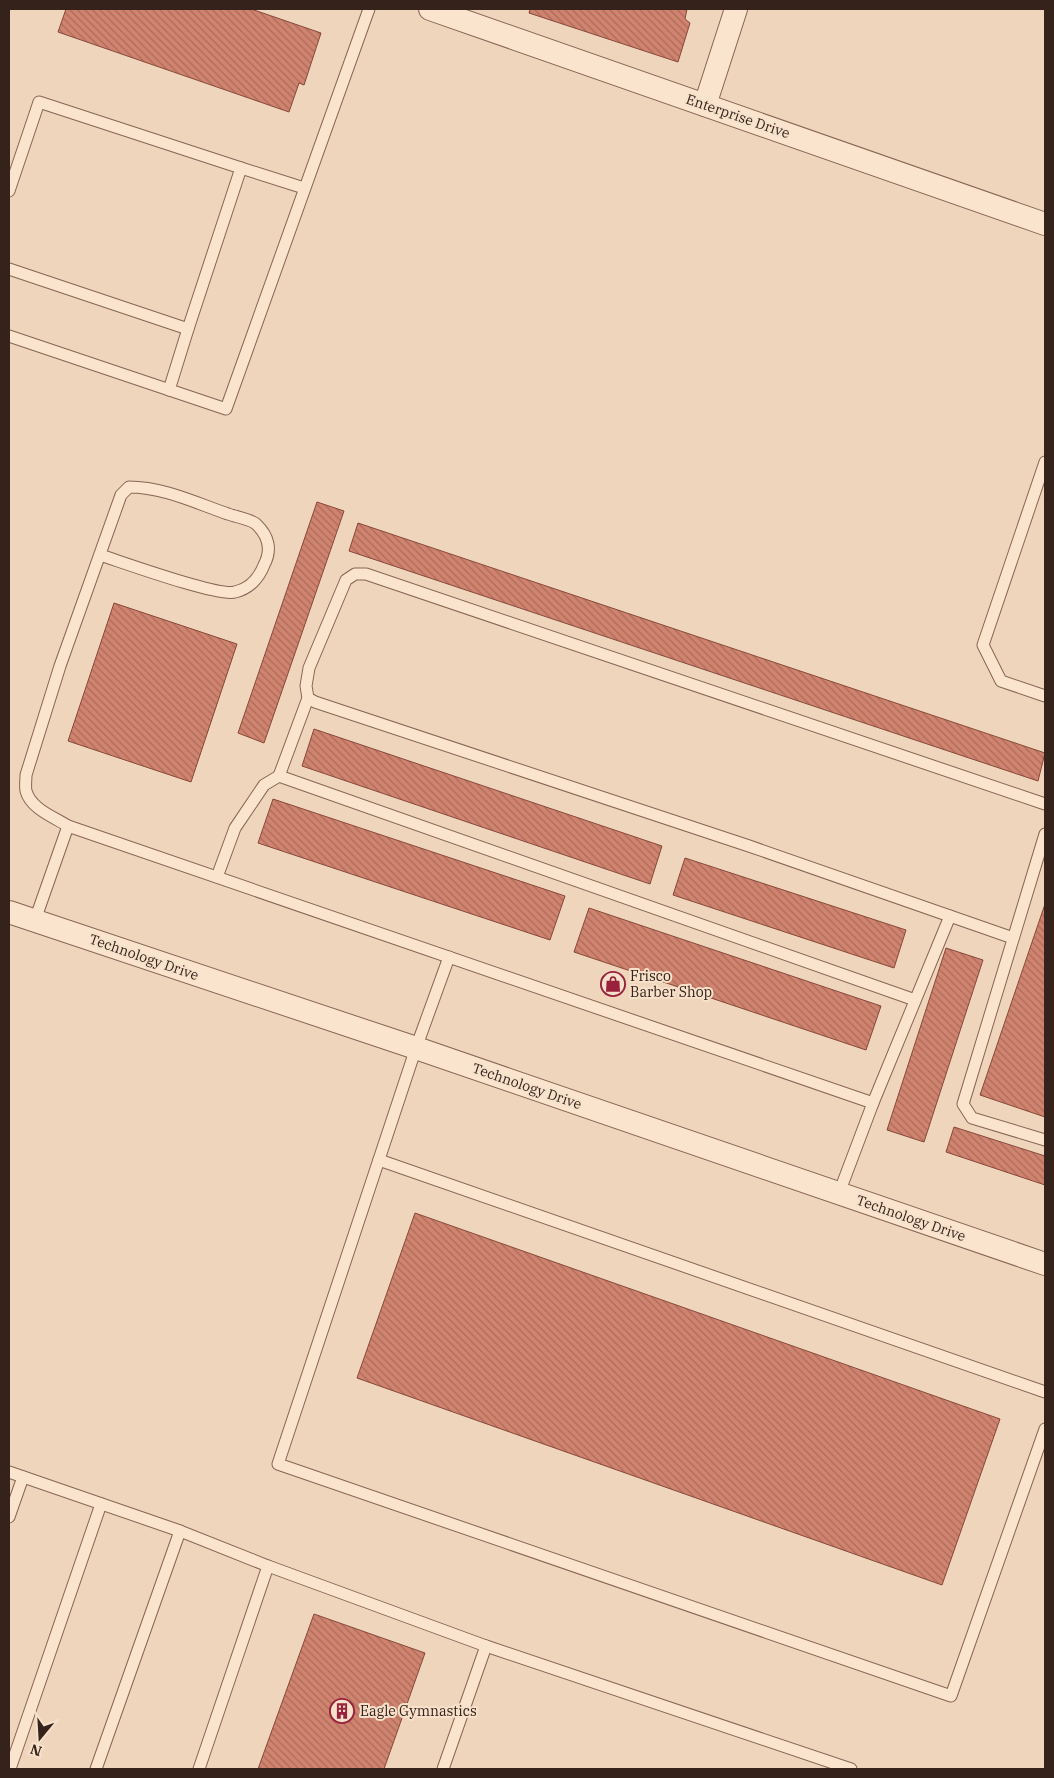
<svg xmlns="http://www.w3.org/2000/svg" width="1054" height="1778" viewBox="0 0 1054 1778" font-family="'IBM Plex Serif',serif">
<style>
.building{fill:url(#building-back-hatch);stroke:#874839}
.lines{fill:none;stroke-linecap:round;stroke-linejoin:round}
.lane-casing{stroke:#876554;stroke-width:13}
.street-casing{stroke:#876554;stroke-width:24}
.lane{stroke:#fae4ce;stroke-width:11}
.street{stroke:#fae4ce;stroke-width:22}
.labels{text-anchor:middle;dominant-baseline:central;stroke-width:4;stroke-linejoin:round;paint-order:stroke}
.street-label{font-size:14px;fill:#35221a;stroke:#f7e1cb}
.poi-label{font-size:14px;fill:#35221a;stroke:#f7e1cb;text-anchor:start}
</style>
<defs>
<pattern id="building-back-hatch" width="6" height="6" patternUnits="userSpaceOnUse" patternTransform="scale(1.25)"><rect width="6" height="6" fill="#d0836f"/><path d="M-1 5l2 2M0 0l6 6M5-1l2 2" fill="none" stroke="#aa6b5a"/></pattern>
</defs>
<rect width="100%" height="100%" fill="#efd5bb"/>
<g class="building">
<polygon points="66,9 251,9 321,33 304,85 299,83 289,112 58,32"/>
<polygon points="530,9 687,9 685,19 690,23 678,62 529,13"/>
<polygon points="317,502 344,511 264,743 238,733"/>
<polygon points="358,523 1045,753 1038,781 349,551"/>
<polygon points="114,603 237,644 191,782 68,741"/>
<polygon points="314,729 662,846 650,884 302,766"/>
<polygon points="273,799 565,896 550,940 258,843"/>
<polygon points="685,858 906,930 894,968 673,895"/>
<polygon points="1045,904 1045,1117 980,1095"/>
<polygon points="589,908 881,1006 866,1050 574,952"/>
<polygon points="946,948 983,960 924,1142 887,1130"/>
<polygon points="954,1127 1045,1156 1045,1185 946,1152"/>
<polygon points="415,1213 1000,1419 942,1585 357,1378"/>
<polygon points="314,1614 425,1653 384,1769 258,1769"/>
</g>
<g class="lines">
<defs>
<g id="lane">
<polyline points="241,168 304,188"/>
<polyline points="9,191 39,102 241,168 188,329 9,269"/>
<polyline points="9,336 226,409 369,9"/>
<polyline points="169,390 188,329"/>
<polyline points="1045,462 983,645 1001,681 1045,696"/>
<polyline points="279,776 308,698"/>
<path d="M 68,826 C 54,817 31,809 26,791 C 25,786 26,780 26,775 L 60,666 L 121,495 L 129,487 C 163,487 196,503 228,514 C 236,517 250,519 256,524 C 269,536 272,550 264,565 C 259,578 249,589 235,592 C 218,597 122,562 100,555"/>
<polyline points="1045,834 963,1104 972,1118 1045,1140"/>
<polyline points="217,877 235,828 264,785 279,776 915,1000"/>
<polyline points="35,920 68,826 873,1103 839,1193"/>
<polyline points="1013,938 749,846 315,702 308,698 306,686 309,668 346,580 355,574 366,574 1045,804"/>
<polyline points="449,957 416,1048 278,1464 951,1696 1045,1429"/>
<polyline points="873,1103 950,916"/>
<polyline points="379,1160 1045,1392"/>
<polyline points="9,1472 180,1531 96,1769"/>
<polyline points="9,1517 23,1477"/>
<polyline points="180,1531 268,1566 199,1769"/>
<polyline points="268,1566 486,1646 443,1769"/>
<polyline points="486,1646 851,1769"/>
<polyline points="10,1769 101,1504"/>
</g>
<g id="street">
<polyline points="430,9 1045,224"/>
<polyline points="705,105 736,9"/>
<polyline points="9,912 416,1048 1045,1264"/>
</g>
</defs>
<use href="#lane" class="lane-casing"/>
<use href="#street" class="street-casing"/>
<use href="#lane" class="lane"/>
<use href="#street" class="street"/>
</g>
<defs>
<symbol id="shop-ring" viewBox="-11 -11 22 22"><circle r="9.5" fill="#f7e1cb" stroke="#98223c" stroke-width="1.5"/><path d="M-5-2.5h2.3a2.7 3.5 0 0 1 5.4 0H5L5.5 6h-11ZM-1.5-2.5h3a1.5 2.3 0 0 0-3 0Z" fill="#98223c"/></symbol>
<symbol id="building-ring" viewBox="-11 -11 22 22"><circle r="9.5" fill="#f7e1cb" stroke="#98223c" stroke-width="1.5"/><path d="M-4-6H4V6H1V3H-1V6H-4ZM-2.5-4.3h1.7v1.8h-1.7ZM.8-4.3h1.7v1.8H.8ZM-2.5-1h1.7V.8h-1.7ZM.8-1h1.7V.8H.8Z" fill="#98223c"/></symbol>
</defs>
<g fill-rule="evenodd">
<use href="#shop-ring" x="599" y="970" width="28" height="28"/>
<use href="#building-ring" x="328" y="1697" width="28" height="28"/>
</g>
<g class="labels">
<g class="street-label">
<text transform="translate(738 116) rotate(19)">Enterprise Drive</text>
<text transform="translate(144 957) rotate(19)">Technology Drive</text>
<text transform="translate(527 1086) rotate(19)">Technology Drive</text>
<text transform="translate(911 1218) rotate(19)">Technology Drive</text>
</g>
<g class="poi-label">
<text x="630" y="976">Frisco<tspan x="630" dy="16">Barber Shop</tspan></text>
<text x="360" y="1711">Eagle Gymnastics</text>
</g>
</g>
<rect width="1054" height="1778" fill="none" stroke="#35221a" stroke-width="20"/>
<g transform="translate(40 1738) rotate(198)" stroke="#f7e1cb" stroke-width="4" paint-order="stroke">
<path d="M0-4L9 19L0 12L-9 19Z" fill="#35221a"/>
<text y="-8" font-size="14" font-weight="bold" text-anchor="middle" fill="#35221a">N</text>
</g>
</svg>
